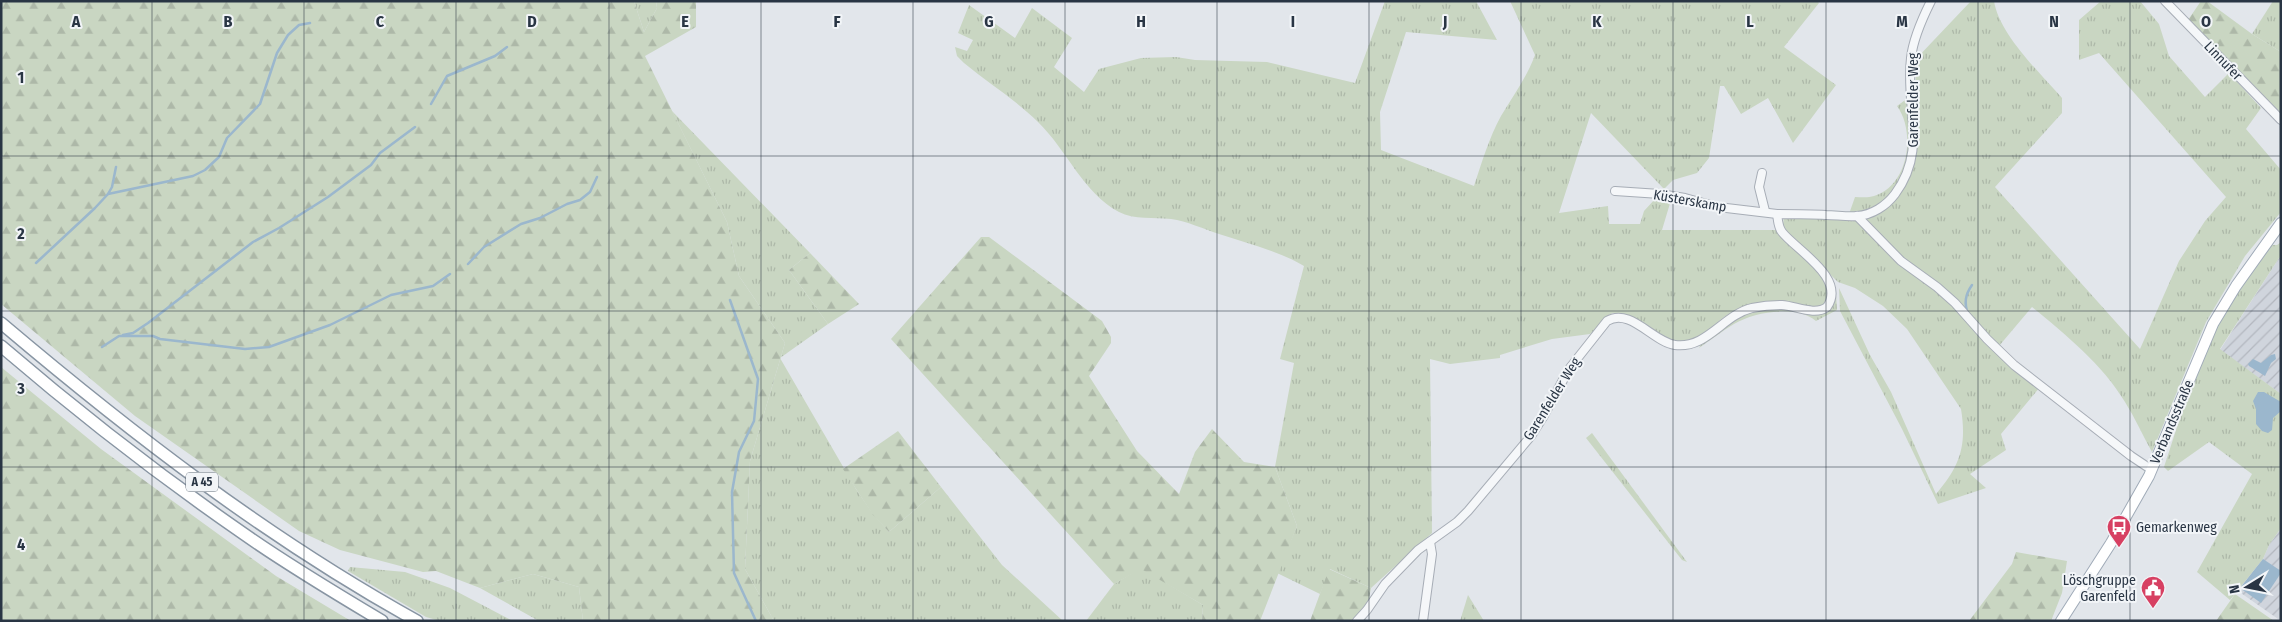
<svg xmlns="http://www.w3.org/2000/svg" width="2282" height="622" viewBox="0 0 2282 622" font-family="'Fira Sans Condensed',sans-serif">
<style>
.industrial{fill:url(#industrial-furrows)}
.grass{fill:url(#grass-tufts)}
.forest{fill:url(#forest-firs)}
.water{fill:#9bb7cd}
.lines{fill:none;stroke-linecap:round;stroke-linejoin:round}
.stream{stroke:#9bb7cd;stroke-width:2.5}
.minor-casing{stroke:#a7adb6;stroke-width:10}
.major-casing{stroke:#a0abb8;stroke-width:12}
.highway-casing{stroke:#8895a3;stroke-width:14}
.minor{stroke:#f5f7f9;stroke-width:8}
.major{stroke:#fff;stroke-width:10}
.highway{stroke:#fff;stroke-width:11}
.grid{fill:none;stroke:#293544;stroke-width:1;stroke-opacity:0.55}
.labels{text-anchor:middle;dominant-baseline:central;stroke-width:4;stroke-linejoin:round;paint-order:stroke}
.shield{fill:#f2f5f8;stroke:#656f7a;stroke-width:1}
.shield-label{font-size:12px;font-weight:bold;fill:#293544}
.street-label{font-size:14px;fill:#293544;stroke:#f2f5f8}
.poi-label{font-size:14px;fill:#293544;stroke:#f2f5f8;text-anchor:start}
.grid-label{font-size:16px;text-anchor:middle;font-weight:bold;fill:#293544;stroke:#f2f5f8;stroke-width:4;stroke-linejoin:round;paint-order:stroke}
</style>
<defs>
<pattern id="industrial-furrows" width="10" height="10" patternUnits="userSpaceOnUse" patternTransform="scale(1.25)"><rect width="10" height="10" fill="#d0d5dd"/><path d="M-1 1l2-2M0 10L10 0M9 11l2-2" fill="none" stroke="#b3b7bf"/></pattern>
<pattern id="grass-tufts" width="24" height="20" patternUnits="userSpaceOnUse" patternTransform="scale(1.25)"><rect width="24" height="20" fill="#c9d6c2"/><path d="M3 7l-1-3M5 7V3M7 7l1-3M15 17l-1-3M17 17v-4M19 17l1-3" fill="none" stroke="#adb8a8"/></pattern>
<pattern id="forest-firs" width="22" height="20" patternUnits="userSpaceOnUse" patternTransform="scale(1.25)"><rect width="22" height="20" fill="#c9d6c2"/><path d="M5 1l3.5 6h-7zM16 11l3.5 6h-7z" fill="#adb8a8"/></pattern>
</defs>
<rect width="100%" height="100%" fill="#e2e6eb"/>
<g class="industrial">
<polygon points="2281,255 2281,394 2220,350"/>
<polygon points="2281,528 2281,621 2238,591 2263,559 2269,545"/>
</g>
<g class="grass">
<polygon points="634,1 656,1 657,8 644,32"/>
<path d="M 1385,1 L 1476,1 L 1497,40 L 1406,32 L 1380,112 L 1381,150 L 1474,186 C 1482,162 1489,138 1501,116 C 1513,96 1527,77 1535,55 L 1510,1 L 1817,1 L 1819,3 L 1784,47 L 1836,85 L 1793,143 L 1768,98 L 1741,114 L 1724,86 L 1720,86 L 1709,158 L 1697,173 L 1673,180 L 1664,189 L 1591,113 L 1559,213 L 1608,206 L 1609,224 L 1640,224 L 1644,211 L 1655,199 L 1671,200 L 1662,230 L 1777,230 C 1789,241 1823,270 1828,285 C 1830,292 1827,298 1826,305 C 1813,312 1803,304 1789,304 C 1776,303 1749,307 1736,311 C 1715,317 1703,346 1678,342 C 1653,339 1638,314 1613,313 C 1602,317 1600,329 1590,334 L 1552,339 L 1500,355 L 1500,358 L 1450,364 L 1430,359 L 1432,533 L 1371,588 L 1330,569 L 1320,594 L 1277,573 L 1297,526 L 1275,467 L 1294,363 L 1280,359 L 1304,266 C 1279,251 1246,243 1219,234 C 1203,229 1187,221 1171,219 C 1154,217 1134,220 1119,212 C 1083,193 1067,150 1038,122 C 1016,100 988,83 964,63 L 957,56 L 955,47 L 967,51 L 973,40 L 958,33 L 969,5 L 1015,38 L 1032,8 L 1072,38 L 1054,67 L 1084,92 L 1099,69 L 1141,58 L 1176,57 L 1195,60 L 1267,62 L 1355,83 Z"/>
<path d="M 1971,1 L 1994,1 C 1999,34 2040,73 2062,98 L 2062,113 L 1995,187 L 2140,349 L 2179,261 L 2205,221 L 2226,197 L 2099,53 L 2079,60 L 2079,20 L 2101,1 L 2140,1 L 2159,24 L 2169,56 L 2205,97 L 2229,73 L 2261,108 L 2246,129 L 2281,170 L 2281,212 L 2245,256 L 2206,322 L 2152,452 C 2143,436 2135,418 2125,402 C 2103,365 2065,334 2032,307 L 1999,346 L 1965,309 L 1849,214 L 1855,197 C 1861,197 1868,198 1874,196 C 1909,185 1916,132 1897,106 L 1916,92 L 1915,60 Z"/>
<polygon points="2273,1 2281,1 2281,52 2252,34"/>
<polygon points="672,111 810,253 789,270 828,324 780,358 856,489 873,514 889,532 941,487 1002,565 1063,621 774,621 745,569 750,461 785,343 739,276 727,222"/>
<path d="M 1784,216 L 1856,219 L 1886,252 L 1932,287 L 2040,387 L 2001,434 L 2006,450 L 1970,474 L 1986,488 L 1938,504 L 1902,429 L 1840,311 L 1839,288 L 1870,355 L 1891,392 L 1936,494 C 1960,466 1967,446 1961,409 L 1907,329 L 1883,306 L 1855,288 L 1838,282 L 1788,234 L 1783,225 Z"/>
<path d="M 2281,242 L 2281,255 L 2220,349 L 2281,394 L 2281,528 L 2269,545 L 2263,559 L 2230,600 L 2197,572 L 2252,474 L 2209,442 L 2168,471 L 2164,467 C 2180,419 2194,369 2218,324 C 2233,296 2252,270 2272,245 L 2277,245 Z"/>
<path d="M 1832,283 L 1836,294 L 1837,310 L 1816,321 C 1796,305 1756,311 1734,324 C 1722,331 1711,340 1699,348 L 1701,344 L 1744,313 L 1772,307 L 1823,312 Z"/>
<polygon points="1592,433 1687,562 1682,560 1586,438"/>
<polygon points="350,567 405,572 450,588 513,621 440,621 426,617 348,571"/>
<polygon points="1141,568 1203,605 1202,621 1086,621 1114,584"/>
<polygon points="533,574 579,587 583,621 539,621 480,588"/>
<polygon points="1468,595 1484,621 1460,621"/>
</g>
<g class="forest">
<polygon points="1,1 634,1 644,32 657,8 656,1 696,1 696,27 645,56 727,222 739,276 785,343 750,461 745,569 774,621 583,621 579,587 533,574 480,588 436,571 423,572 340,550 299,531 135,416 1,304"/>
<polygon points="2201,1 2207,1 2252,34 2281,52 2281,113 2188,20"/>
<polygon points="981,237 989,237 1102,321 1111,337 1111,343 1089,376 1137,451 1179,494 1195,452 1212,429 1244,462 1275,467 1297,526 1260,621 1202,621 1203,605 1141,569 1114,584 891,339"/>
<polygon points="810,253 859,304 828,324 789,270"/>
<polygon points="1,367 101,449 276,576 351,621 1,621"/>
<polygon points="898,431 941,487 889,532 873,515 843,469"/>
<polygon points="2016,552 2067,561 2062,593 2051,621 1969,621 2012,564"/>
<polygon points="1329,569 1371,588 1365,621 1310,621"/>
<polygon points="2235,594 2274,621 2216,621"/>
</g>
<g class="water">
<polygon points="2275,354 2276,359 2271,363 2265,376 2249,366 2248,364 2253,359 2261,363 2271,355"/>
<polygon points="2258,392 2264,392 2281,402 2281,411 2273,418 2272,430 2268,433 2262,431 2256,424 2256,409 2253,401"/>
<polygon points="2263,559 2281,571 2281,573 2261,603 2240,588"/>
</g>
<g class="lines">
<g class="stream">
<polyline points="431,104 447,76 495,56 507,47"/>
<polyline points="108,194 193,176 205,170 219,157 227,138 260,104 277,53 288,35 299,25 310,23"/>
<polyline points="36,263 95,208 108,194 112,187 116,167"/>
<polyline points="468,264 484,247 521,224 540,218 567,204 580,200 590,192 597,177"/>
<polyline points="730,300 758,379 754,421 739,452 732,492 734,573 756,621"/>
<path d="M 1968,314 C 1964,303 1965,295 1972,285"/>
<polyline points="123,335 133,333 148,323 253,242 279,228 328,197 371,165 380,153 415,127"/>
<polyline points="102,347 119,336 153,336 160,339 245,349 269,347 330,325 391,295 433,286 450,274"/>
</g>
<defs>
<g id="minor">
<polyline points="2165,1 2281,120"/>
<polyline points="1762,173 1759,187 1765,211"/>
<polyline points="1615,191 1660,194 1685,198 1718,207 1777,214"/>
<polyline points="1857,216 1901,261 1937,287 1955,303 1987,339 2014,365 2131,456 2152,470"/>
<path d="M 1357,621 L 1367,610 L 1385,584 L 1418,550 L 1457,522 L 1468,511 L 1531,436 L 1543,417 L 1569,369 L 1607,321 C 1630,307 1653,342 1675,345 C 1707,349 1723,315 1752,308 C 1762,306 1772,305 1782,305 C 1796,306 1815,316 1827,307 C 1847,278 1796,250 1782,232 C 1778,227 1778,220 1777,214 C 1794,214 1810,214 1826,215 C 1836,215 1847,217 1857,216 C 1872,215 1886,206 1895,194 C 1928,150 1905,107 1911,58 C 1913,39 1922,19 1931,1"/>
<polyline points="1423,621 1432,554 1430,542"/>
</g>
<polyline id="major" points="2061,621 2111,543 2149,476 2213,324 2236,286 2281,223"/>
<g id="highway">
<path d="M 1,323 C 131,433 267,538 417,621"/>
<path d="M 1,346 C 79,413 160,476 244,534 C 288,565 335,593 382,621"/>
</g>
</defs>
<use href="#minor" class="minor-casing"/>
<use href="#major" class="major-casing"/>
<use href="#highway" class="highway-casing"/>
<use href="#minor" class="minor"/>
<use href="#major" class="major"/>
<use href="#highway" class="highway"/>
</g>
<path class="grid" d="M 152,1 L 152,621M 304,1 L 304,621M 456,1 L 456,621M 609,1 L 609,621M 761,1 L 761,621M 913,1 L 913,621M 1065,1 L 1065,621M 1217,1 L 1217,621M 1369,1 L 1369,621M 1521,1 L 1521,621M 1673,1 L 1673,621M 1826,1 L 1826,621M 1978,1 L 1978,621M 2130,1 L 2130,621M 1,156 L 2281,156M 1,311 L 2281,311M 1,467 L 2281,467"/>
<defs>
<symbol id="bus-pin" viewBox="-11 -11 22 30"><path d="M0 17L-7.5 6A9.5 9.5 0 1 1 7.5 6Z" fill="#d74062" stroke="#f2f5f8"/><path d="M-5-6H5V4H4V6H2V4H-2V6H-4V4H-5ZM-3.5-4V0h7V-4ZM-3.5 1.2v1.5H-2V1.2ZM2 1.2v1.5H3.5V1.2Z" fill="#fff"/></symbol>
<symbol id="civic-pin" viewBox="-11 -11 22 30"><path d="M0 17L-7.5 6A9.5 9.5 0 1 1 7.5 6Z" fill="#d74062" stroke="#f2f5f8"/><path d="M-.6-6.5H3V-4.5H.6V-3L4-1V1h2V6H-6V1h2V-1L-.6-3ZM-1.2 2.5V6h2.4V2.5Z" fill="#fff"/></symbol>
</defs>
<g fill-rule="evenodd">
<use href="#bus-pin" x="2105" y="513" width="28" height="38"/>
<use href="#civic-pin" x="2139" y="574" width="28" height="38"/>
</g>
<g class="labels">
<rect class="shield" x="186" y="472.5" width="32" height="19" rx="4"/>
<g class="shield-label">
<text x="202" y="482">A 45</text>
</g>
<g class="street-label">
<text transform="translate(2223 61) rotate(46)">Linnufer</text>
<text transform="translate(1913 100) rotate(-90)">Garenfelder Weg</text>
<text transform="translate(1690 201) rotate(10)">Küsterskamp</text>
<text transform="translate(1552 399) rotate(-58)">Garenfelder Weg</text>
<text transform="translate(2172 422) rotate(-67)">Verbandsstraße</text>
</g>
<g class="poi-label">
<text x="2136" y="527">Gemarkenweg</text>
<text x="2136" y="580" text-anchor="end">Löschgruppe<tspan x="2136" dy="16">Garenfeld</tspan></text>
</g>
</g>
<g class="grid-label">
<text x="76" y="27">A</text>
<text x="228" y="27">B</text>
<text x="380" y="27">C</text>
<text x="532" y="27">D</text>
<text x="685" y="27">E</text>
<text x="837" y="27">F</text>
<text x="989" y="27">G</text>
<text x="1141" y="27">H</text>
<text x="1293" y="27">I</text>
<text x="1445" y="27">J</text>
<text x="1597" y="27">K</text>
<text x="1750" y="27">L</text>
<text x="1902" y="27">M</text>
<text x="2054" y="27">N</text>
<text x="2206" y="27">O</text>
<text x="21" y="83">1</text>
<text x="21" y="239">2</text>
<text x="21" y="394">3</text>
<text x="21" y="550">4</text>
</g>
<rect width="2282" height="622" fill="none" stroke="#293544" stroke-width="5"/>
<g transform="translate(2247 587) rotate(260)" stroke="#f2f5f8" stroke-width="4" paint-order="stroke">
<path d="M0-4L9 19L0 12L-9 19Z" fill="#293544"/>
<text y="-8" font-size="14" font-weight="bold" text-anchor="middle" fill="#293544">N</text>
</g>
</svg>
